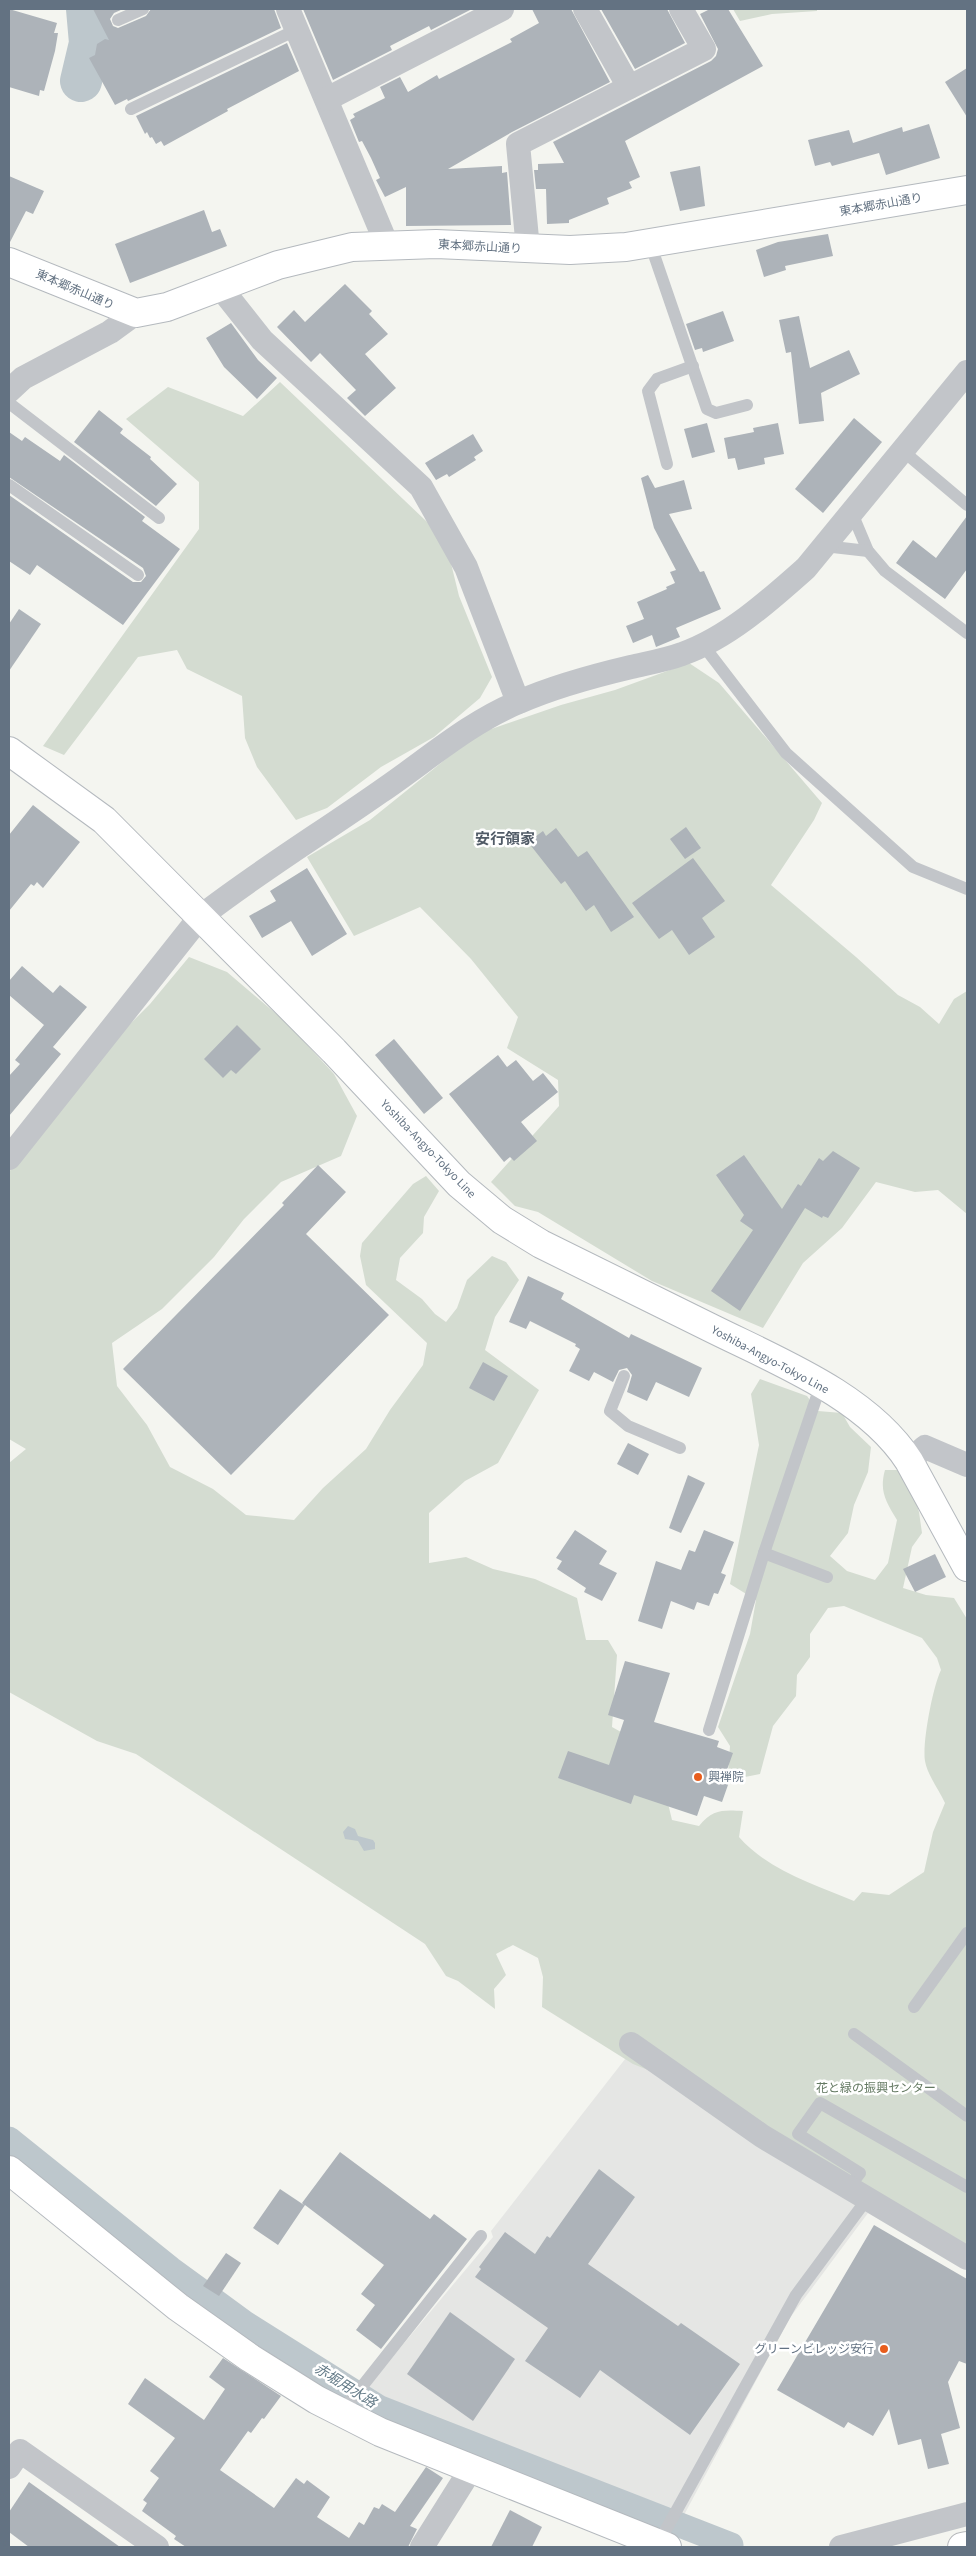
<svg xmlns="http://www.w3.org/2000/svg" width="976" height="2556" viewBox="0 0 976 2556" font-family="'Source Sans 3','Noto Sans JP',sans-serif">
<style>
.built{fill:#e5e6e4}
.green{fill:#d4dcd1}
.water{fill:#bdc7cc}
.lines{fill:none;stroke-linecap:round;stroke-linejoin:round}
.canal{stroke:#bdc7cc;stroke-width:25}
.river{stroke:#bdc7cc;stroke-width:42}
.building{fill:#adb3b9}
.secondary-casing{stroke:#b4b9be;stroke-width:30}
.highway-casing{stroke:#b7b9bc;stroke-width:30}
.lane{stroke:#c2c5c9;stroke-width:12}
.street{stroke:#c2c5c9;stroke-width:24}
.secondary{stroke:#fff;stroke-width:28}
.highway{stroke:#fff;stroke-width:28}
.poi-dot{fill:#e85d1d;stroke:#fff;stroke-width:2}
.labels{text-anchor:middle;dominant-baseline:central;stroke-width:5;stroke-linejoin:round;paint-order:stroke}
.street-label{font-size:12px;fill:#637282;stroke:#fff}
.poi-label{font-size:12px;fill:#637282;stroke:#fff;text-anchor:start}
.park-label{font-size:12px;fill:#647962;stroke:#fff}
.water-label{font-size:14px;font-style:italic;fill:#637a87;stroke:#fff}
.quarter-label{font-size:15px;font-weight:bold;fill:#515b67;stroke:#fff}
</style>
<rect width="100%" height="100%" fill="#f4f5f0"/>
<polygon class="built" points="629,2054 868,2213 789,2319 684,2515 602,2488 437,2427 364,2391 493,2237 491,2231"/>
<g class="green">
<polygon points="733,9 817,9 817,11 772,14 740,21"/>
<polygon points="280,382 445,539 459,596 492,677 480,698 434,737 381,767 327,808 296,820 257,767 245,738 242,696 187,669 177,650 138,657 64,755 43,746 199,529 199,482 126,419 168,387 243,416"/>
<polygon points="689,663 719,683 822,803 814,820 771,885 856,957 898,995 920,1007 939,1024 954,999 967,991 967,1214 938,1190 915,1192 876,1182 842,1228 803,1263 763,1328 652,1281 538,1212 515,1206 491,1182 559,1106 558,1080 507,1048 518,1017 471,959 420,907 354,936 307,857 370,820 477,734 561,705 615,690"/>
<path d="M 189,957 L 227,972 L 287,1023 L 334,1074 L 357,1116 L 341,1156 L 281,1182 L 244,1219 L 214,1257 L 162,1309 L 112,1343 L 117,1386 L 147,1425 L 170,1467 L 213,1489 L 246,1515 L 294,1520 L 323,1488 L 366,1449 L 390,1410 L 423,1365 L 427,1343 L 366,1285 L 360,1256 L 362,1243 L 413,1184 L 426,1176 L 439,1191 L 424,1217 L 423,1233 L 400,1258 L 396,1280 L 422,1299 L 435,1314 L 446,1322 L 457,1308 L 467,1280 L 492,1256 L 506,1262 L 519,1280 L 495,1317 L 485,1350 L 539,1390 L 498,1463 L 465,1481 L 429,1513 L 429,1563 L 466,1557 L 493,1569 L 535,1579 L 577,1598 L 586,1640 L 608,1640 L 617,1655 L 612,1727 L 664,1756 L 664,1787 L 672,1820 L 699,1826 C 713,1809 723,1810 743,1811 L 739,1837 C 769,1871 814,1884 854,1901 L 862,1892 L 889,1895 L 924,1872 L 933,1832 L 945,1803 C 939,1790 927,1774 925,1761 C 922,1743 933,1686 941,1670 L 937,1658 L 922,1638 L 844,1606 L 828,1608 L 810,1634 L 810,1657 L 797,1675 L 796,1696 L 773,1726 L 760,1774 L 740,1778 L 728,1774 L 730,1746 L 718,1727 L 750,1634 L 756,1600 L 730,1584 L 759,1445 L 751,1394 L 760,1379 L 807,1396 L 818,1411 L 842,1413 L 850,1427 L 871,1447 L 868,1472 L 854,1505 L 848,1533 L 830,1556 L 847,1571 L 875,1580 L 888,1563 L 897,1520 C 886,1502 879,1491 885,1470 L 903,1470 L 913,1491 L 919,1512 L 922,1533 L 912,1547 L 903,1588 L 926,1595 L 954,1598 L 967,1619 L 967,2249 L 817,2160 L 736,2105 L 633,2064 L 542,2007 L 543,1977 L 538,1958 L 513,1945 L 496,1954 L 506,1975 L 494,1989 L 495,2009 L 458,1981 L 446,1976 L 425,1944 L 136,1754 L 97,1741 L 9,1692 L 9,1463 L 26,1449 L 9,1439 L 9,1172 L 89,1065 L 150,1004 Z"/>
</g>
<polygon class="water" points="348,1826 355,1829 358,1836 373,1840 375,1843 375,1849 364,1851 358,1841 345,1839 343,1832"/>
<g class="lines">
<polyline class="canal" points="9,2139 171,2269 245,2323 380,2408 731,2545"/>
<polyline class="river" points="81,81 90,43 87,9"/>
</g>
<g class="building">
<polygon points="9,9 57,23 54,33 58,33 55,51 44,91 40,90 39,96 9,87"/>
<polygon points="93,9 123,9 114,13 110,19 113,26 118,28 146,16 151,9 274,9 281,28 128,101 127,99 115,105 89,58 95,55 97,44 105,39 109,40"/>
<polygon points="303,9 472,9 431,30 429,26 390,46 392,50 333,80"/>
<polygon points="532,9 571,9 610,82 512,132 448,169 502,166 502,173 507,172 511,225 406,226 406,187 385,197 376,180 380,178 371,158 362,141 359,142 350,120 355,117 353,114 385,98 380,87 400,77 408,92 437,75 439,79 512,42 510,39 539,23"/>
<polygon points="601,9 667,9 685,43 635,69"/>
<polygon points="710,9 728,9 763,66 625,141 640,177 629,182 632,188 607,198 609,204 569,220 569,223 547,224 546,189 536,189 534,170 538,170 538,164 564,163 553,142 711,61 716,56 718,49 700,14"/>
<polygon points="287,43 299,71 227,109 228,111 164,146 161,141 156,144 152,137 150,138 147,132 145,134 136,116"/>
<polygon points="967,68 967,117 945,82"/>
<polygon points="929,124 940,158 886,175 879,153 832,166 830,162 815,166 808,140 849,130 853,143 902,127 903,132"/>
<polygon points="700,166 705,206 680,211 670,172"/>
<polygon points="9,176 44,191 33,214 26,211 9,244"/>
<polygon points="204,210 212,232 220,229 227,246 130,283 115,244"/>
<polygon points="828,234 833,256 785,266 786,270 764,277 756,250 778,242"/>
<polygon points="345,284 372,311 369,314 388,334 365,354 396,388 365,416 347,398 356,390 320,353 311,362 277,327 294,310 305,322"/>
<polygon points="723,311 734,341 703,352 702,348 695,350 686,324"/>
<polygon points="799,316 810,368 849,350 860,374 821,393 824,421 799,424 791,352 786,353 779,320"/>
<polygon points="231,323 258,360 277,378 257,399 224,367 206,338"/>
<polygon points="99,410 123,429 120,433 151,457 150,459 177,484 156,506 74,442"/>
<polygon points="854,418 882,442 823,513 795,489"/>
<polygon points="707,423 715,452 692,458 684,429"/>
<polygon points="778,423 784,454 764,458 765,464 738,470 735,458 728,459 724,438 754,432 753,428"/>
<polygon points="9,432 22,441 25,437 60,461 64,455 145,517 142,521 180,549 123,625 37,565 30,575 9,561 9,495 133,582 141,582 146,576 143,568 9,477"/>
<polygon points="473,434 483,451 474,457 476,460 449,477 447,474 436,480 425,463"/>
<polygon points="648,475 655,488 684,480 692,509 669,514 700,572 704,571 721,609 676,628 680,637 656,647 652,635 633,643 626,626 644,619 637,602 667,589 666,587 675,583 670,572 676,570 654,528 641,478"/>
<polygon points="967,516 967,569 945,599 896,563 913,540 936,558"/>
<polygon points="19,609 41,624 9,671 9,624"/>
<polygon points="33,805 80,842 43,888 37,882 34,886 31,884 9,911 9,835"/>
<polygon points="686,827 701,848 685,859 670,839"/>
<polygon points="556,828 578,857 587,851 634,917 611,932 594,905 586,911 565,881 561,884 528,842 543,831 546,836"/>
<polygon points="693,858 725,901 702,918 715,937 689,955 672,930 659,939 632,903"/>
<polygon points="307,868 347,934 312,956 291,921 262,938 249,916 276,901 270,891"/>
<polygon points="22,966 53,993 60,985 87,1007 53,1047 61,1054 9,1116 9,1076 20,1064 15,1060 44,1025 9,995 9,981"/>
<polygon points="237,1025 261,1049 236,1074 231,1070 223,1078 204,1059"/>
<polygon points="394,1039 443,1098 424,1114 375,1055"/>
<polygon points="498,1055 507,1067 516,1060 533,1081 543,1073 558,1092 521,1122 537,1141 514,1161 510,1157 504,1162 449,1094"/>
<polygon points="833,1151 860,1168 828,1218 823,1216 822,1218 805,1208 740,1311 711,1291 753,1230 740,1221 744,1215 716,1175 744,1155 782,1209 798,1184 801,1186 819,1158 823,1161"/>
<polygon points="318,1165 346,1192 306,1234 389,1315 231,1475 123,1369 284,1205 282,1203"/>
<polygon points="528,1276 564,1293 561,1299 629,1338 631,1334 702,1368 689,1397 656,1382 647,1401 627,1392 632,1375 627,1368 619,1370 613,1382 594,1372 589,1381 569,1371 580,1349 575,1346 576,1344 530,1321 526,1329 509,1322"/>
<polygon points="483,1362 508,1376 494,1401 469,1388"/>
<polygon points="628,1443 649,1454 638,1475 617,1464"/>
<polygon points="688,1475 705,1483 681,1533 669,1528"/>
<polygon points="575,1530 607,1551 599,1564 617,1573 602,1601 584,1592 586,1588 557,1569 562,1561 556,1558"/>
<polygon points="704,1530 734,1542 721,1573 726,1575 718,1594 714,1593 709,1606 697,1602 694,1610 671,1601 662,1629 638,1621 656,1561 681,1570 689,1550 695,1552"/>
<polygon points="935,1554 946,1577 915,1592 903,1569"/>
<polygon points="625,1661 670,1673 654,1722 719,1741 717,1747 733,1753 723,1781 729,1782 722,1802 704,1796 697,1816 634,1795 631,1804 558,1778 568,1751 609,1765 624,1720 608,1715"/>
<polygon points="340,2152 430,2219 434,2214 467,2239 381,2349 356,2330 375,2305 361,2294 384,2265 305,2205 278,2245 253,2228 280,2189 304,2205 302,2203"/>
<polygon points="599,2169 635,2197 588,2264 678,2326 681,2323 740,2364 690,2435 600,2370 580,2398 525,2361 548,2328 475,2277 481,2269 479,2267 505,2232 535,2254 547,2236 550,2238"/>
<polygon points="874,2225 967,2279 967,2364 959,2361 948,2382 960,2428 941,2434 949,2464 928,2469 921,2439 898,2445 889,2409 873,2436 848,2422 844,2428 777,2390"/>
<polygon points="226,2253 241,2263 219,2296 203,2286"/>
<polygon points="450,2312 515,2359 473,2421 407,2374"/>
<polygon points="223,2358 281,2396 264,2419 262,2418 251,2433 248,2431 220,2470 274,2508 296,2478 304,2484 307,2480 330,2497 317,2517 349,2538 359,2522 364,2525 374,2507 379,2509 382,2504 395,2512 426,2467 443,2478 410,2526 417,2529 408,2547 186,2547 174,2539 176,2536 142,2511 147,2503 143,2500 159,2478 150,2471 175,2438 128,2404 145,2378 204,2420 225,2389 209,2377"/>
<polygon points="29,2482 120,2547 29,2547 9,2532 9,2512"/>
<polygon points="510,2510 542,2527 532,2547 491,2547"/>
</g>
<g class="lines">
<defs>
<g id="secondary">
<polyline points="9,262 136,313 167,307 278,265 352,247 436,244 570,250 626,247 967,190"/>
<path d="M 9,751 L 104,820 L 334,1051 L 459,1184 L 502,1220 L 541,1244 C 597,1272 653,1299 709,1327 C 777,1361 867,1396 909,1461 L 967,1567"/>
<polyline points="9,2170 178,2307 250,2358 317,2400 380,2432 667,2547"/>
</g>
<polyline id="highway" points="962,2547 967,2546"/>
</defs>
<use href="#secondary" class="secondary-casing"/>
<use href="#highway" class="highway-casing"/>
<g class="lane">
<polyline points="118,20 143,9"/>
<polyline points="131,109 296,30"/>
<polyline points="650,243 707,409 716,413 747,405"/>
<polyline points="9,403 159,518"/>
<polyline points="903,451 967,505"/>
<polyline points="667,464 648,391 657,379 693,366"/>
<polyline points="9,485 138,575"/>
<polyline points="852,513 868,551 885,571 967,633"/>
<polyline points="824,546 868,551"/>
<polyline points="703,645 786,753 913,867 967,889"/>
<polyline points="624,1376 610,1411 628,1426 680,1448"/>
<polyline points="764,1553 827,1577"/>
<polyline points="709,1730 764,1553 821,1384"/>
<polyline points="914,2007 967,1933"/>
<polyline points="854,2034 967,2116"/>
<polyline points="849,2187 860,2173 798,2134 820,2103 967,2187"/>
<polyline points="341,2413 481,2236"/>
<polyline points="658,2544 796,2295 867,2199"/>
</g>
<g class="street">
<polyline points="288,9 387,245"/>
<polyline points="585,9 629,87"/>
<polyline points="327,99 502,9"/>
<polyline points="528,249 518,144 704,49 681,9"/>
<polyline points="220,287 262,340 421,487 466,567 518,702"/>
<polyline points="9,391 23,378 110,332 136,313"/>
<path d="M 9,1158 L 200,917 C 258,872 320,834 380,792 C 426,761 468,723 519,702 C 555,686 593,676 631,667 C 648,663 666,660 682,654 C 728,638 770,600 806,568 L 967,372"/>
<polyline points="909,1461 925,1447 967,1465"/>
<polyline points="631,2044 762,2136 967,2258"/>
<polyline points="9,2467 20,2451 157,2547"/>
<polyline points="422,2547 471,2469"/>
<polyline points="841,2547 967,2514"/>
</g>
<use href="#secondary" class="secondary"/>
<use href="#highway" class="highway"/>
</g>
<g class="poi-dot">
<circle cx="698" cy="1777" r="5"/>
<circle cx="884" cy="2349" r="5"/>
</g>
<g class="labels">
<g class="street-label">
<text transform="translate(881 205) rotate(-10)">東本郷赤山通り</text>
<text transform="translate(480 247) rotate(3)">東本郷赤山通り</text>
<text transform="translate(75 290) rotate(23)">東本郷赤山通り</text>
<text transform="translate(428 1149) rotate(46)">Yoshiba-Angyo-Tokyo Line</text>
<text transform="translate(770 1360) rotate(28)">Yoshiba-Angyo-Tokyo Line</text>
</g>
<g class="poi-label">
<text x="708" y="1777">興禅院</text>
<text x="874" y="2349" text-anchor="end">グリーンビレッジ安行</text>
</g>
<g class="park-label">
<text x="876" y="2088">花と緑の振興センター</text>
</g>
<g class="water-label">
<text transform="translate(345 2386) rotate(32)">赤堀用水路</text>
</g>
<g class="quarter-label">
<text x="505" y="839">安行領家</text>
</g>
</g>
<rect width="976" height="2556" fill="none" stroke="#637282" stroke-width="20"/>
</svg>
